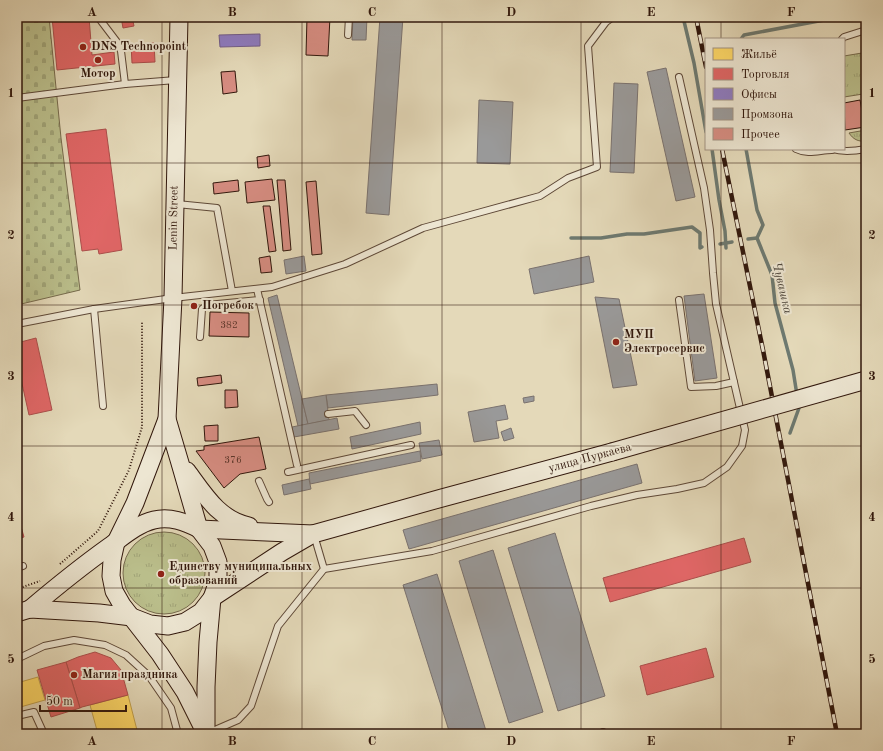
<svg xmlns="http://www.w3.org/2000/svg" width="883" height="751" viewBox="0 0 883 751" font-family="'Old Standard TT',serif">
<style>
.grass{fill:url(#grass-tufts);stroke:#766a4c}
.cemetery{fill:url(#cemetery-stones);stroke:#766a4c}
.homes{fill:#ffd966;stroke:#c19f4b}
.shops{fill:#e06666;stroke:#ac4e4b}
.offices{fill:#8e7cc3;stroke:#725e8c}
.industry{fill:#999;stroke:#7a726f}
.lines{fill:none;stroke-linecap:round;stroke-linejoin:round}
.stream{stroke:#6d7970;stroke-width:3.5}
.building{fill:#d78d82;stroke:#31170c}
.lane-casing{stroke:#5e4837;stroke-width:8}
.secondary-casing{stroke:#31170c;stroke-width:19}
.path{stroke:#31170c;stroke-width:2;stroke-dasharray:1 2;stroke-linecap:butt}
.lane{stroke:#ede6d2;stroke-width:6}
.secondary{stroke:#ede6d2;stroke-width:17}
.rail-casing{stroke:#31170c;stroke-width:4.5}
.rail{stroke:#ede6d2;stroke-width:3;stroke-dasharray:9;stroke-linecap:butt}
.secondary-bridge-casing{stroke:#31170c;stroke-width:19;stroke-linecap:butt}
.secondary-bridge{stroke:#ede6d2;stroke-width:17}
.grid{fill:none;stroke:#31170c;stroke-width:1;stroke-opacity:0.55}
.poi-dot{fill:#8f2418;stroke:#ede6d2;stroke-width:1.5}
.labels{text-anchor:middle;dominant-baseline:central;stroke-width:4;stroke-linejoin:round;paint-order:stroke}
.number-label{font-size:10px;fill:#5a342a}
.poi-label{font-size:12px;font-weight:bold;fill:#31170c;stroke:#ede6d2;text-anchor:start}
.street-label{font-size:12px;fill:#31170c;stroke:#ede6d2}
.water-label{font-size:13px;font-style:italic;fill:#4f483e;stroke:#ede6d2}
.neatline{fill:none;stroke:#31170c;stroke-width:1.5}
.grid-label{font-size:13px;text-anchor:middle;font-weight:bold;fill:#31170c}
</style>
<defs>
<pattern id="grass-tufts" width="24" height="20" patternUnits="userSpaceOnUse"><rect width="24" height="20" fill="#babe8b"/><path d="M3 7l-1-3M5 7V3M7 7l1-3M15 17l-1-3M17 17v-4M19 17l1-3" fill="none" stroke="#a0a377"/></pattern>
<pattern id="cemetery-stones" width="16" height="16" patternUnits="userSpaceOnUse"><rect width="16" height="16" fill="#babe8b"/><path d="M2 7V4a2 2 0 0 1 4 0v3zM10 15v-3a2 2 0 0 1 4 0v3z" fill="#a0a377"/></pattern>
</defs>
<rect width="100%" height="100%" fill="#e4d9b9"/>
<filter id="stains"><feTurbulence type="fractalNoise" baseFrequency=".005" numOctaves="4"/><feColorMatrix values="0 0 0 0 .2 0 0 0 0 .09 0 0 0 0 .02 0 0 0 .5 -.17"/></filter>
<radialGradient id="worn" r=".72"><stop offset=".6" stop-color="#630" stop-opacity="0"/><stop offset="1" stop-color="#630" stop-opacity=".3"/></radialGradient>
<g class="grass">
<polygon points="862,53 866,53 866,114 863,94 844,97 844,56"/>
<path d="M 866,130 L 866,141 C 858,142 853,139 849,133 Z"/>
<circle cx="164" cy="573" r="41"/>
</g>
<polygon class="cemetery" points="17,17 49,17 61,138 80,290 17,305"/>
<g class="homes">
<polygon points="38,677 45,700 17,708 17,683"/>
<polygon points="128,695 138,734 98,734 90,705"/>
</g>
<g class="shops">
<polygon points="52,17 89,17 92,55 114,52 115,64 57,70"/>
<polygon points="121,17 132,17 134,26 123,28"/>
<polygon points="154,43 155,62 132,63 131,44"/>
<polygon points="106,129 122,250 99,254 98,249 82,251 66,134"/>
<polygon points="36,338 52,410 29,415 17,361 17,343"/>
<polygon points="17,513 24,537 17,539"/>
<polygon points="744,538 751,562 610,602 603,578"/>
<polygon points="706,648 714,677 647,695 640,666"/>
<polygon points="95,652 111,658 121,670 128,695 82,707 80,708 66,662 78,657"/>
<polygon points="66,662 80,708 51,717 37,670"/>
</g>
<polygon class="offices" points="260,34 260,46 220,47 219,35"/>
<g class="industry">
<polygon points="353,17 367,17 366,40 352,40"/>
<polygon points="380,17 403,17 389,215 366,213"/>
<polygon points="666,68 695,197 676,201 647,72"/>
<polygon points="614,83 638,84 634,173 610,172"/>
<polygon points="479,100 513,102 510,164 477,163"/>
<polygon points="304,256 306,271 286,274 284,260"/>
<polygon points="589,256 594,282 534,294 529,269"/>
<polygon points="704,294 717,378 695,381 684,296"/>
<polygon points="277,295 302,399 308,424 298,426 268,298"/>
<polygon points="595,297 619,299 637,385 613,388"/>
<polygon points="437,384 438,395 328,408 326,395"/>
<polygon points="326,395 329,420 308,424 302,399"/>
<polygon points="534,396 534,401 524,403 523,398"/>
<polygon points="505,405 508,419 496,421 499,438 474,442 468,412"/>
<polygon points="337,418 339,429 294,437 292,427"/>
<polygon points="420,422 421,434 352,449 350,437"/>
<polygon points="511,428 514,438 504,441 501,432"/>
<polygon points="439,440 442,455 422,459 419,443"/>
<polygon points="420,451 421,461 310,484 309,473"/>
<polygon points="637,464 642,483 409,549 403,530"/>
<polygon points="309,479 311,489 284,495 282,485"/>
<polygon points="555,533 605,696 558,711 508,548"/>
<polygon points="493,550 543,712 509,723 459,561"/>
<polygon points="437,574 487,734 450,734 403,585"/>
</g>
<g class="lines">
<g class="stream">
<polyline points="683,17 694,63 706,132"/>
<polyline points="741,39 744,35 840,17"/>
<polyline points="712,149 719,200 725,231 726,248"/>
<polyline points="746,149 757,210 763,225 757,238 772,275 775,303 793,370 797,395"/>
<polyline points="571,238 601,238 627,234 644,234 692,227 700,233 700,248 702,247"/>
<polyline points="748,239 757,238"/>
<polyline points="720,244 732,242"/>
<polyline points="790,433 799,408 798,403"/>
</g>
</g>
<g class="building">
<polygon points="307,17 330,17 328,56 306,55"/>
<polygon points="235,71 237,92 223,94 221,72"/>
<polygon points="860,100 865,127 845,130 844,103"/>
<polygon points="269,155 270,166 258,168 257,157"/>
<polygon points="272,179 275,200 247,203 245,182"/>
<polygon points="238,180 239,191 214,194 213,183"/>
<polygon points="277,180 285,180 291,250 283,251"/>
<polygon points="316,181 322,254 312,255 306,182"/>
<polygon points="263,206 270,206 276,251 269,252"/>
<polygon points="270,256 272,272 261,273 259,258"/>
<polygon points="210,312 249,313 249,337 209,336"/>
<polygon points="221,375 222,383 198,386 197,378"/>
<polygon points="225,390 237,390 238,407 225,408"/>
<polygon points="218,425 218,441 205,441 204,426"/>
<polygon points="259,437 266,469 240,474 224,488 196,451 204,450 204,446"/>
</g>
<g class="lines">
<defs>
<g id="lane">
<polyline points="98,17 117,42 121,51 125,84"/>
<polyline points="348,35 349,17"/>
<polyline points="842,39 844,37 866,30"/>
<polyline points="17,98 125,84 176,80"/>
<path d="M 796,149 C 808,155 820,150 832,150"/>
<path d="M 832,149 C 842,152 855,151 866,149"/>
<polyline points="177,204 217,208 232,291"/>
<polyline points="257,289 297,465"/>
<polyline points="679,300 691,387 716,386 734,382"/>
<polyline points="94,309 103,406"/>
<polyline points="17,324 94,309 173,298 272,287 345,264 423,228 540,196 568,178 597,167 588,46 606,22 613,17"/>
<polyline points="200,337 202,309 207,305 260,300"/>
<polyline points="328,414 355,411 366,425"/>
<polyline points="288,472 411,445"/>
<polyline points="259,481 267,499 269,502"/>
<polyline points="17,568 23,566"/>
<polyline points="324,569 432,551 591,506 637,495 677,489 704,483 727,467 742,446 745,430 716,304 713,273 710,230 704,188 679,77"/>
<polyline points="17,659 44,646 74,640 105,645 126,655 149,676 171,708 178,734"/>
<polyline points="17,716 34,712 44,734"/>
<polyline points="603,732 603,734"/>
<polyline points="208,733 238,720 251,706 278,626 324,569 314,535"/>
</g>
<g id="secondary">
<polyline points="179,17 173,298 167,419 135,503 116,542 112,560 111,576 114,591 122,605 160,654 185,692 206,734"/>
<polyline points="167,419 180,463 199,529 212,546 218,562 218,581 212,598 208,642 206,687 206,730"/>
<path d="M 187,471 C 204,494 219,520 249,526"/>
<path d="M 30,609 C 56,587 82,566 110,546 C 124,536 137,524 154,520 C 170,516 185,522 199,529 L 313,534"/>
<polyline points="17,613 30,609 99,613 132,617 150,624 168,626 185,622 201,612 212,598 282,552 313,534 442,498 612,452"/>
</g>
</defs>
<use href="#lane" class="lane-casing"/>
<use href="#secondary" class="secondary-casing"/>
<g class="path">
<polyline points="60,564 98,531 129,470 142,427 142,322"/>
<polyline points="17,589 40,581"/>
</g>
<use href="#lane" class="lane"/>
<use href="#secondary" class="secondary"/>
<defs>
<g id="rail">
<polyline points="696,17 706,67"/>
<polyline points="722,149 763,350 837,734"/>
</g>
</defs>
<use href="#rail" class="rail-casing"/>
<use href="#rail" class="rail"/>
<defs>
<polyline id="secondary-bridge" points="612,452 866,380"/>
</defs>
<use href="#secondary-bridge" class="secondary-bridge-casing"/>
<use href="#secondary-bridge" class="secondary-bridge"/>
</g>
<path class="grid" d="M 162,17 L 162,734M 302,17 L 302,734M 442,17 L 442,734M 581,17 L 581,734M 721,17 L 721,39M 721,149 L 721,734M 17,163 L 866,163M 17,305 L 866,305M 17,446 L 866,446M 17,588 L 866,588"/>
<g class="poi-dot">
<circle cx="83" cy="47" r="4"/>
<circle cx="98" cy="60" r="4"/>
<circle cx="194" cy="306" r="4"/>
<circle cx="616" cy="342" r="4"/>
<circle cx="161" cy="574" r="4"/>
<circle cx="74" cy="675" r="4"/>
</g>
<g class="labels">
<g class="number-label">
<text x="229" y="325">382</text>
<text x="233" y="460">376</text>
</g>
<g class="poi-label">
<text x="91" y="47">DNS Technopoint</text>
<text x="98" y="74" text-anchor="middle">Мотор</text>
<text x="202" y="306">Погребок</text>
<text x="624" y="335">МУП<tspan x="624" dy="14">Электросервис</tspan></text>
<text x="169" y="567">Единству муниципальных<tspan x="169" dy="14">образований</tspan></text>
<text x="82" y="675">Магия праздника</text>
</g>
<g class="street-label">
<text transform="translate(174 218) rotate(-89)">Lenin Street</text>
<text transform="translate(590 458) rotate(-15)">улица Пуркаева</text>
</g>
<g class="water-label">
<text transform="translate(782 288) rotate(77)">Чувашка</text>
</g>
</g>
<rect width="883" height="751" fill="none" stroke="#e4d9b9" stroke-width="44"/>
<rect x="705" y="38" width="140" height="112" fill="#ede6d2" stroke="#a29383"/>
<rect x="713" y="48" width="20" height="12" fill="#ffd966" stroke="#a29383"/>
<text x="741" y="58" font-size="12" fill="#31170c">Жильё</text>
<rect x="713" y="68" width="20" height="12" fill="#e06666" stroke="#a29383"/>
<text x="741" y="78" font-size="12" fill="#31170c">Торговля</text>
<rect x="713" y="88" width="20" height="12" fill="#8e7cc3" stroke="#a29383"/>
<text x="741" y="98" font-size="12" fill="#31170c">Офисы</text>
<rect x="713" y="108" width="20" height="12" fill="#999999" stroke="#a29383"/>
<text x="741" y="118" font-size="12" fill="#31170c">Промзона</text>
<rect x="713" y="128" width="20" height="12" fill="#d78d82" stroke="#a29383"/>
<text x="741" y="138" font-size="12" fill="#31170c">Прочее</text>
<path d="M40 705v6h86v-6" fill="none" stroke="#31170c" stroke-width="2"/>
<text x="46" y="705" font-size="12" fill="#31170c" stroke="#ede6d2" stroke-width="3" paint-order="stroke">50 m</text>
<rect x="22" y="22" width="839" height="707" class="neatline"/>
<g class="grid-label">
<text x="92" y="16">A</text>
<text x="232" y="16">B</text>
<text x="372" y="16">C</text>
<text x="511" y="16">D</text>
<text x="651" y="16">E</text>
<text x="791" y="16">F</text>
<text x="11" y="97">1</text>
<text x="872" y="97">1</text>
<text x="11" y="239">2</text>
<text x="872" y="239">2</text>
<text x="11" y="380">3</text>
<text x="872" y="380">3</text>
<text x="11" y="521">4</text>
<text x="872" y="521">4</text>
<text x="11" y="663">5</text>
<text x="872" y="663">5</text>
<text x="92" y="745">A</text>
<text x="232" y="745">B</text>
<text x="372" y="745">C</text>
<text x="511" y="745">D</text>
<text x="651" y="745">E</text>
<text x="791" y="745">F</text>
</g>
<rect width="100%" height="100%" filter="url(#stains)"/>
<rect width="100%" height="100%" fill="url(#worn)"/>
</svg>
